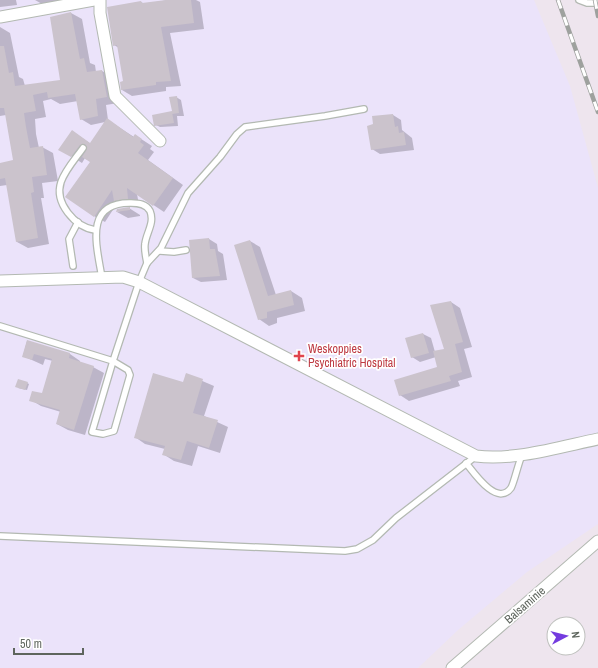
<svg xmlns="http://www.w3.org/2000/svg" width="598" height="668" viewBox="0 0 598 668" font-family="'Archivo Narrow',sans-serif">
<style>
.medical{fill:#ebe3fa}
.shadow{fill:#0003}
.building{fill:#cbc3cc}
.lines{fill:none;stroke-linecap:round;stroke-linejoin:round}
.service-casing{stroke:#b3b9b2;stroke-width:8}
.minor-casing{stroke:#b3b9b2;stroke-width:13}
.service{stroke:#fff;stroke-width:5.5}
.minor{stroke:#fff;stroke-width:11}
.rail-casing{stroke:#9ea19e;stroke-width:4.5}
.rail{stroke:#fff;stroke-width:3;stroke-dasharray:9;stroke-linecap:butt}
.health-dot{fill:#e0444e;stroke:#fff;stroke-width:1.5}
.labels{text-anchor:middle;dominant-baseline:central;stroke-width:3.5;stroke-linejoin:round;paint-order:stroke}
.health-label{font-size:12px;fill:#be3a42;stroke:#fff;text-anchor:start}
.street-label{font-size:12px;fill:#5e655d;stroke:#fff}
</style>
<rect width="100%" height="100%" fill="#eee5ee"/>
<polygon class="medical" points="0,0 534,0 570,86 598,188 598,524 527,572 458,630 418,668 0,668"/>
<g class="shadow">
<polygon points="0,0 16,0 17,5 0,7"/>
<polygon points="35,0 68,0 42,4"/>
<polygon points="168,0 196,0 200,2 204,29 170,33 181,86 166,87 166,91 132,96 122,90 124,82 119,48 114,45 141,2 145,4"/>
<polygon points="71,13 82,19 90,63 95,65 96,72 102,71 113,77 118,103 106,105 108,120 134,137 135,135 152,146 150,149 154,152 148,160 183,185 164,212 137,194 139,205 126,206 118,202 105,222 94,216 91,162 85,158 82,163 60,149 72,131 91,144 105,122 91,125 81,119 78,101 60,104 51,99 43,101 46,117 35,119 36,134 39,148 42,147 53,153 58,181 42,183 44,198 41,198 49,244 28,248 17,242 7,185 0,186 0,164 14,161 6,115 0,116 0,27 10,33 19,77 23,79 25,86 61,81"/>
<polygon points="176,97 181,100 184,116 177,116 178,126 160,127 154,124 173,112"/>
<polygon points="393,115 401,120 402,130 412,138 414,150 380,154 372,149"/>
<polygon points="129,208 140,215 140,216 128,218 117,212"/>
<polygon points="209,239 217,244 218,251 223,254 227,280 201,282 193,278"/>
<polygon points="250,241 260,247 276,295 291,291 302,298 305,311 277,318 277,323 269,326 259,319"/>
<polygon points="451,302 460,308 472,347 464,349 472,377 458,381 460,386 409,401 400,395 438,368 436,357 420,362 412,357 423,334 431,338 435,352 446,350"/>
<polygon points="27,341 70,354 80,361 80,363 93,367 104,373 85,435 68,430 57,424 61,412 41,406 31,400 43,395 53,361 45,359 43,365 23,356"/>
<polygon points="186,374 214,386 204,416 228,427 220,453 198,446 192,466 174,461 163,454 165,449 145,444 135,437 184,384"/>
<polygon points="27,383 29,384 27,390 18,388"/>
</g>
<g class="building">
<polygon points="166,0 191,0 194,23 161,27 171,81 156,82 156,85 121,90 120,82 123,81 117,45 113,46 107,7 141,1 142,3"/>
<polygon points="71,12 80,59 84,58 87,72 102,70 107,97 96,99 98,116 80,120 75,94 48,98 47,92 33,95 36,111 24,113 26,127 30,148 43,146 47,175 32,177 34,192 31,193 38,238 16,242 5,178 0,179 0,163 13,160 4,108 0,108 0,46 4,46 9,73 13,72 15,86 60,80 50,17"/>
<polygon points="177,96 179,113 172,114 172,112 174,123 154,126 152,115 172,111 169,97"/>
<polygon points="393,114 395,127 398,126 399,133 404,132 406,145 371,150 367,126 373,124 372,116"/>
<polygon points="107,118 133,137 135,134 142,139 140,142 144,145 138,153 173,178 153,206 127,188 128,199 114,201 112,190 94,217 65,197 90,162 82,157 87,149 85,144 80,145 71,157 58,150 72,130 90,143"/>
<polygon points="130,207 130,210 116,212 117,209"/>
<polygon points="209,238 210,249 215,249 220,276 192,278 189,240"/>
<polygon points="250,240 268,296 291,290 294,305 267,312 267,318 258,320 234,245"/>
<polygon points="451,301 463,342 455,344 462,372 449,376 451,381 399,396 394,380 437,367 433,351 444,349 430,305"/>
<polygon points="423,333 429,353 411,358 405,338"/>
<polygon points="27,340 70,353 69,358 94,366 74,430 56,424 60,410 29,401 32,391 42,393 52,359 34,354 32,360 22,357"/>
<polygon points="153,373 183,382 186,373 203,379 193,413 218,420 209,448 187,441 181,460 162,455 165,446 134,438"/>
<polygon points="18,379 28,382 25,390 15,387"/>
</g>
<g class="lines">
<defs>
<g id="service">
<polyline points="579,0 587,3 598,3"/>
<path d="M 83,148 C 76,158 65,170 61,182 C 54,203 75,227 95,230"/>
<polyline points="160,251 174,252 186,250"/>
<polyline points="73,266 69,239 78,222"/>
<path d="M 102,278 C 97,247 83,202 131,203 C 139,203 146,204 150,211 C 155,223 146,233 145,244 C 144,250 146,257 147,263"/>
<polyline points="0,326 113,361 128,370 130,375 114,431 103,434 92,432 113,361 139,282 147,263 161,248 188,193 220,157 237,134 245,127 325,116 364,109"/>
<path d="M 466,463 C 474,473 497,507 511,488 C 514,483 518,464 522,455"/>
<polyline points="0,536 345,551 357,549 373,540 396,518 476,456"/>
</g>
<g id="minor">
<polyline points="100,0 100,13 115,96 160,141"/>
<polyline points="0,17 94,0"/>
<path d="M 0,281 L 123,277 L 139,282 L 476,456 C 514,461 560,447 598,439"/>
<polyline points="452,668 598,541"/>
</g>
</defs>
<use href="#service" class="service-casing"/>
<use href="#minor" class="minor-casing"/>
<use href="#service" class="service"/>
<use href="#minor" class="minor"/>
<defs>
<g id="rail">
<polyline points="558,0 598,112"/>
<polyline points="595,0 598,16"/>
</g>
</defs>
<use href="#rail" class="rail-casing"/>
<use href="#rail" class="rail"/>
</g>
<path class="health-dot" d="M297 350h4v4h4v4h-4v4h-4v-4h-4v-4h4z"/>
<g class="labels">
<g class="health-label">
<text x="308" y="349">Weskoppies<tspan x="308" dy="14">Psychiatric Hospital</tspan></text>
</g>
<g class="street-label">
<text transform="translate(525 605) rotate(-41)">Balsaminie</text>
</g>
</g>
<g transform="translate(566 636) rotate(83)"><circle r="19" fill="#ffffff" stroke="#bfc1be"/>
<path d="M0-3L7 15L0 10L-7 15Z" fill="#743bdf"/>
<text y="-6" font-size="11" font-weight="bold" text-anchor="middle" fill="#5e655d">N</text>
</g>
<path d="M14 648v6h69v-6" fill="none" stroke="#5e655d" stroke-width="2"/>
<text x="20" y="648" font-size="12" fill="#5e655d" stroke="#ffffff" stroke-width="3" paint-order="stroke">50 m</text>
</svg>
